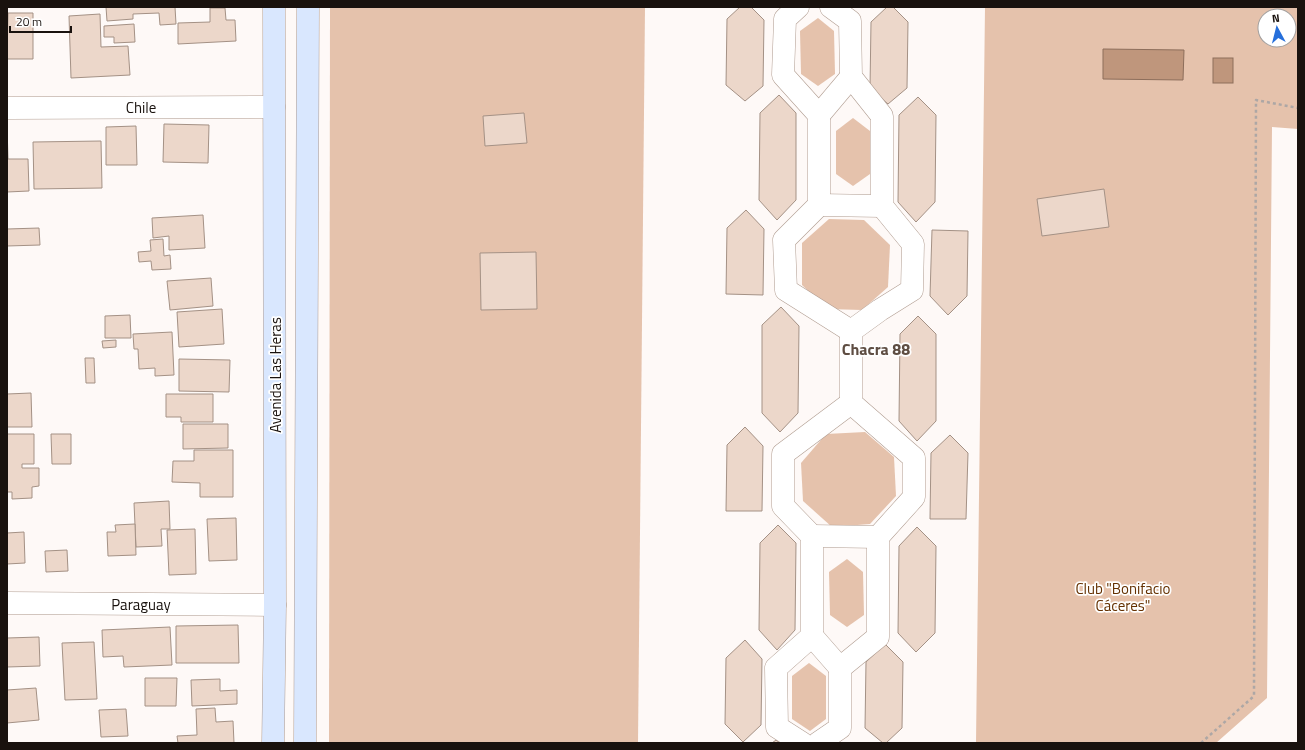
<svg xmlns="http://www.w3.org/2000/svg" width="1305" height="750" viewBox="0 0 1305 750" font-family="'Titillium Web',sans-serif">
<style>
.green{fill:#e5c2ac;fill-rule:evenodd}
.water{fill:#bf967c;stroke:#8d6e5b}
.building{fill:#ecd7ca;stroke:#a49185}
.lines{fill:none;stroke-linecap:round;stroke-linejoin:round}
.minor-casing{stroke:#b09c90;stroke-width:23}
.secondary-casing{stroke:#b09c90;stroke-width:23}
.path{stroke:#ada7a5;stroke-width:2.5;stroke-dasharray:3 3;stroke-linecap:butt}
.minor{stroke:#fff;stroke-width:22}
.secondary{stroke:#d9e7fe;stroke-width:22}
.labels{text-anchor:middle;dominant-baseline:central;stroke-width:3.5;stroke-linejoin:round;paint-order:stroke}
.street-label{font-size:15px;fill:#19120e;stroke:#fff}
.park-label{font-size:15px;fill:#643001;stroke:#fff}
.neighbourhood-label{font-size:16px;font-weight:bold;fill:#5e4d42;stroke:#fff}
</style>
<rect width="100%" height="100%" fill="#fef9f7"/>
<g class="green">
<polygon points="330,7 645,7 638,743 329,743"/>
<path d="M 985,7 L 1298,7 L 1298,129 L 1272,127 L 1267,698 L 1216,743 L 976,743 ZM 1265,16 L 1289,16 L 1289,40 L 1265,40 Z"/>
<polygon points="818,18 834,31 835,74 818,86 801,74 800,31"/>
<polygon points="853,118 870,131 870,174 853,186 836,174 836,131"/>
<polygon points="829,219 864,220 890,245 888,287 862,310 827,309 802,285 802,243"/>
<polygon points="865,432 894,457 896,496 870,524 832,527 803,501 801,463 826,434"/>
<polygon points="847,559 863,572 864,615 847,627 830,615 829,572"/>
<polygon points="809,663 826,676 826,719 810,731 792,719 792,676"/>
</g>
<g class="water">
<polygon points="1103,49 1184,50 1183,80 1103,79"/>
<rect x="1213" y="58" width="20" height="25"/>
</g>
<g class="building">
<polygon points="106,7 175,7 176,24 160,25 159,13 133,14 133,19 107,21"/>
<polygon points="740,7 751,7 764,20 763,86 745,101 726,85 727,19"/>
<polygon points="887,7 893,7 908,22 907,88 888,104 870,88 871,22"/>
<polygon points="210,8 225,8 226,20 235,20 236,41 178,44 178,23 210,22"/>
<polygon points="8,13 33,13 33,59 7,59"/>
<polygon points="100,14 101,47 128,46 130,75 71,78 69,16"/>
<polygon points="134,24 135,42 114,43 114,37 104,37 104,26"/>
<polygon points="779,95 796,113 796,200 777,220 759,200 760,113"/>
<polygon points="918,97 936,115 935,202 916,222 898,202 899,115"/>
<polygon points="524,113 527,143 485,146 483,116"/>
<polygon points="164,124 209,125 208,163 163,162"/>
<polygon points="7,126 8,159 28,159 29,191 7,192"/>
<polygon points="136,126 137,165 106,165 106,127"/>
<polygon points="101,141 102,188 34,189 33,142"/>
<polygon points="1104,189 1109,227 1042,236 1037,199"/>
<polygon points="746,210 764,229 763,295 726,294 727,228"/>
<polygon points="203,215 205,248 169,250 169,236 153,238 152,218"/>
<polygon points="39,228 40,245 7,246 7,229"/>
<polygon points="932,230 968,231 967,296 948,315 930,296"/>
<polygon points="163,239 164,256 170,255 171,269 152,270 151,261 139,262 138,252 151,251 150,240"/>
<polygon points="536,252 537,309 481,310 480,253"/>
<polygon points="211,278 213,306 170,310 167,281"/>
<polygon points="781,307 799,326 798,413 780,432 762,413 762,325"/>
<polygon points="222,309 224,344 179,347 177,312"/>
<polygon points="130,315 131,338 105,338 105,316"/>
<polygon points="918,316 936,334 936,421 917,441 899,421 900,334"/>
<polygon points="172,332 174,375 155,376 155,368 139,369 138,349 134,349 133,334"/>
<polygon points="116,340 116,347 103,348 102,341"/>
<polygon points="85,358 94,358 95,383 86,383"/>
<polygon points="179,359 230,360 229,392 179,391"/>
<polygon points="31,393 32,427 7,427 7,394"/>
<polygon points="166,394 213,394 213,422 181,422 181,417 166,417"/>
<polygon points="183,424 228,424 228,448 183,449"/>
<polygon points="745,427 763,446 762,511 726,511 727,445"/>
<polygon points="7,434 34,434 34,464 22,464 22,468 39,468 39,486 32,487 32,498 12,499 12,492 7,492"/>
<polygon points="51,434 71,434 71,464 52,464"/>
<polygon points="950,435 968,453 966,519 930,519 931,453"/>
<polygon points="194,450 233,450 233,497 200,497 200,483 172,482 173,461 194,461"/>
<polygon points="169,501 170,529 161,529 162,546 136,547 134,503"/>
<polygon points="236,518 237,560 209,561 207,519"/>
<polygon points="135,524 136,555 108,556 107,532 116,532 115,525"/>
<polygon points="778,525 796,543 795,630 777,650 759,630 760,543"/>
<polygon points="917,527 936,546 935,633 916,652 898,633 899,546"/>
<polygon points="195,529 196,574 169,575 167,530"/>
<polygon points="24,532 25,563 7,564 7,533"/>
<polygon points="67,550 68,571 46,572 45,551"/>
<polygon points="238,625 239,663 176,663 176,626"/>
<polygon points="170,627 172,665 124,667 123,656 103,657 102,630"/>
<polygon points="39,637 40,666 7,667 7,638"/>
<polygon points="745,640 762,659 761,725 743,742 725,724 726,658"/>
<polygon points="94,642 97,699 65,700 62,643"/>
<polygon points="885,644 903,662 902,728 886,743 883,743 865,728 866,662"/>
<polygon points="145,678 177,678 176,706 145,706"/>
<polygon points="220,679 220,691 237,690 237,704 192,706 191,680"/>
<polygon points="36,688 39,720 7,723 7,690"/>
<polygon points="215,708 216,722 233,721 234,743 178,743 177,736 197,735 196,709"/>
<polygon points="126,709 128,736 101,737 99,710"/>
<polygon points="776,740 780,743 772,743"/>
</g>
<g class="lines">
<defs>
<g id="minor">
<polyline points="798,7 785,19 783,75 819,115 819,205 784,240 786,290 851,331"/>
<polyline points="7,108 274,107"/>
<polyline points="819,115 851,77"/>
<polyline points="819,205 882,206"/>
<polyline points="812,536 878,537"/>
<polyline points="7,603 275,605"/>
<polyline points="812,636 840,668"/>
<polyline points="802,743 777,727 776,668 812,636 812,536 783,506 783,454 851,403"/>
<polyline points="818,743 840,728 840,668 878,637 878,537 914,497 914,458 851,403 851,331 880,310 912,290 913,244 882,206 882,116 851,77 850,21 831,7"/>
</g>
<g id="secondary">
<polyline points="273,743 275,605 274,7"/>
<polyline points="305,743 308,7"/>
</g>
</defs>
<use href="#minor" class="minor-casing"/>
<use href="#secondary" class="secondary-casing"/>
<polyline class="path" points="1201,743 1254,696 1256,100 1298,108"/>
<use href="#minor" class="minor"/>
<use href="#secondary" class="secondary"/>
</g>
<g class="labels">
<g class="street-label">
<text x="141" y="107">Chile</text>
<text transform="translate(275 375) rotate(-90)">Avenida Las Heras</text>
<text x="141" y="604">Paraguay</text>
</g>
<g class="park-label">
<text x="1123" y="588">Club "Bonifacio<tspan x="1123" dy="17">Cáceres"</tspan></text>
</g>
<g class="neighbourhood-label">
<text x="876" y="349">Chacra 88</text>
</g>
</g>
<rect width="1305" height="750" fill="none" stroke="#19120e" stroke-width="16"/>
<g transform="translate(1277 28) rotate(353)"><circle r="19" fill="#ffffff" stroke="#a3a09f"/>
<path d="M0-3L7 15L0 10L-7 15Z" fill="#266fdb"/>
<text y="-6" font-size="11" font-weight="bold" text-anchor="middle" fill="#19120e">N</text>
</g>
<path d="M10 26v6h61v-6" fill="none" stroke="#19120e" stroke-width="2"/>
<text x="16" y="26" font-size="12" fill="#19120e" stroke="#ffffff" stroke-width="3" paint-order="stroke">20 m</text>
</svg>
